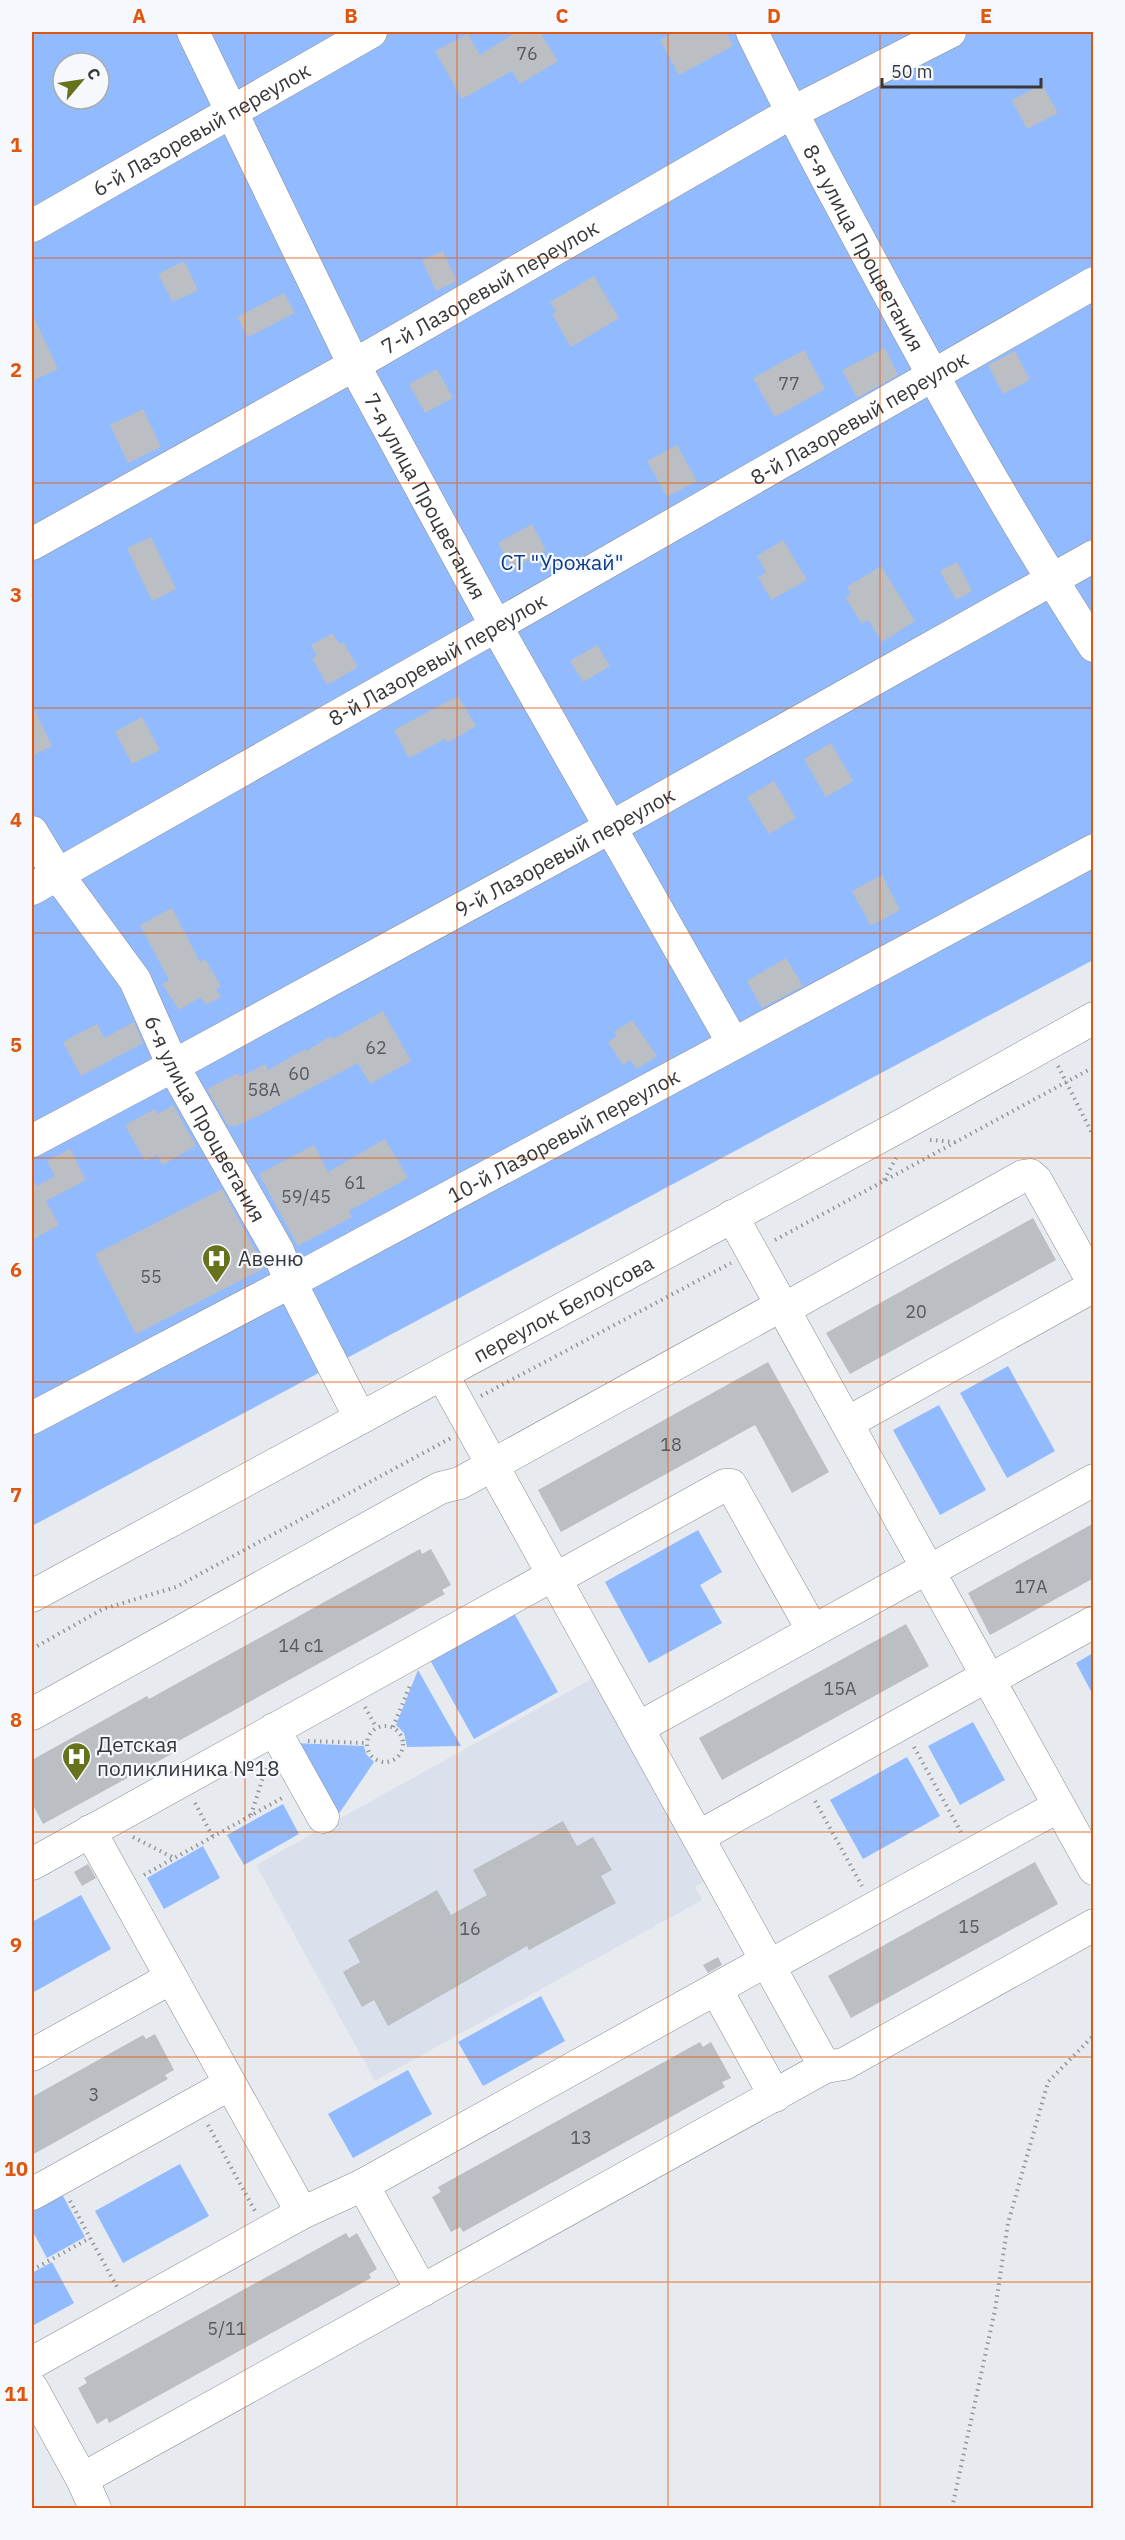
<svg xmlns="http://www.w3.org/2000/svg" width="1125" height="2540" viewBox="0 0 1125 2540" font-family="'IBM Plex Sans',sans-serif">
<style>
.built{fill:#dae1ed}
.green{fill:#91baff;fill-rule:evenodd}
.building{fill:#bbbec2}
.lines{fill:none;stroke-linecap:round;stroke-linejoin:round}
.minor-casing{stroke:#8a8c91;stroke-width:33}
.path{stroke:#949699;stroke-width:4;stroke-dasharray:1.5 4.5;stroke-linecap:butt}
.minor{stroke:#fff;stroke-width:32}
.grid{fill:none;stroke:#df570e;stroke-width:1.5;stroke-opacity:0.55}
.labels{text-anchor:middle;dominant-baseline:central;stroke-width:4.5;stroke-linejoin:round;paint-order:stroke}
.number-label{font-size:18px;fill:#585a5c}
.street-label{font-size:21px;fill:#37383a;stroke:#f5f8fc}
.park-label{font-size:21px;fill:#0d3c8c;stroke:#f5f8fc}
.poi-label{font-size:21px;fill:#37383a;stroke:#f5f8fc;text-anchor:start}
.neatline{fill:none;stroke:#df570e;stroke-width:2}
.grid-label{font-size:20px;text-anchor:middle;font-weight:bold;fill:#df570e}
</style>
<rect width="100%" height="100%" fill="#e7eaef"/>
<polygon class="built" points="593,1678 705,1881 695,1887 702,1900 375,2081 256,1865"/>
<g class="green">
<path d="M 32,32 L 1093,32 L 1093,960 L 32,1526 ZM 63,63 L 99,63 L 99,99 L 63,99 Z"/>
<polygon points="1008,1366 1055,1451 1007,1478 960,1393"/>
<polygon points="939,1405 986,1490 940,1515 893,1430"/>
<polygon points="698,1530 722,1572 700,1585 722,1623 649,1663 605,1582"/>
<polygon points="514,1613 558,1692 474,1739 430,1660"/>
<polygon points="1093,1653 1093,1695 1076,1663"/>
<polygon points="418,1670 461,1746 407,1747 404,1733 396,1725"/>
<polygon points="973,1722 1005,1780 960,1805 928,1746"/>
<polygon points="294,1743 364,1746 366,1754 374,1762 336,1818"/>
<polygon points="907,1757 940,1816 863,1859 830,1800"/>
<polygon points="283,1804 299,1834 244,1865 227,1835"/>
<polygon points="203,1846 220,1878 164,1909 147,1878"/>
<polygon points="81,1895 111,1949 32,1993 32,1922"/>
<polygon points="541,1996 565,2041 483,2086 458,2042"/>
<polygon points="408,2070 432,2114 353,2158 328,2114"/>
<polygon points="180,2164 209,2216 123,2263 95,2211"/>
<polygon points="62,2194 85,2237 47,2258 32,2230 32,2210"/>
<polygon points="52,2262 74,2303 34,2325 32,2320 32,2273"/>
</g>
<g class="building">
<polygon points="517,32 540,32 558,61 520,84 512,71 462,99 435,51 468,34 480,55"/>
<polygon points="676,32 726,32 733,46 679,75 660,40"/>
<polygon points="1042,84 1058,113 1027,129 1012,100"/>
<polygon points="443,251 457,281 436,291 422,260"/>
<polygon points="184,261 198,290 173,302 158,274"/>
<polygon points="594,276 619,318 571,347 552,314 556,311 550,302"/>
<polygon points="284,293 295,313 248,337 237,317"/>
<polygon points="32,313 58,369 32,381"/>
<polygon points="885,348 898,375 857,398 842,370"/>
<polygon points="804,350 825,389 775,417 753,378"/>
<polygon points="1015,351 1030,380 1003,394 988,365"/>
<polygon points="437,369 453,398 425,413 409,384"/>
<polygon points="143,409 161,447 128,463 110,425"/>
<polygon points="677,445 697,481 667,497 647,461"/>
<polygon points="532,524 546,550 512,569 498,543"/>
<polygon points="151,537 176,589 152,601 127,548"/>
<polygon points="783,540 807,580 771,600 758,577 766,572 757,556"/>
<polygon points="957,562 972,591 956,600 940,571"/>
<polygon points="881,566 915,621 882,642 868,620 862,624 845,597 851,594 847,587"/>
<polygon points="333,633 339,644 343,642 358,667 327,685 312,658 317,656 311,645"/>
<polygon points="597,645 610,666 583,682 570,661"/>
<polygon points="458,696 476,726 447,743 445,739 409,758 394,730"/>
<polygon points="32,704 52,746 32,756"/>
<polygon points="142,717 160,750 132,764 115,732"/>
<polygon points="831,743 853,781 826,797 804,759"/>
<polygon points="774,781 796,818 769,834 747,797"/>
<polygon points="882,875 900,910 871,926 852,891"/>
<polygon points="172,908 200,962 205,959 221,986 216,989 221,997 206,1005 201,997 179,1010 162,984 169,980 140,925"/>
<polygon points="786,958 803,986 762,1008 747,981"/>
<polygon points="383,1011 411,1061 370,1084 358,1063 264,1113 234,1127 233,1125 229,1127 207,1089 238,1073 240,1077 265,1064 268,1070 305,1049 306,1051 331,1036 333,1039"/>
<polygon points="632,1020 657,1056 637,1069 630,1060 623,1065 608,1042 617,1036 614,1032"/>
<polygon points="134,1022 143,1043 81,1076 63,1042 97,1024 104,1038"/>
<polygon points="173,1105 196,1146 162,1165 157,1155 145,1161 125,1125 155,1109 158,1114"/>
<polygon points="385,1139 408,1178 349,1211 352,1217 298,1246 259,1174 314,1145 328,1172"/>
<polygon points="70,1149 86,1180 46,1201 59,1225 32,1240 32,1176 37,1186 55,1176 47,1161"/>
<polygon points="222,1189 265,1268 136,1334 95,1254"/>
<polygon points="1033,1218 1056,1260 850,1374 826,1333"/>
<polygon points="768,1362 829,1472 792,1493 755,1425 561,1532 538,1490"/>
<polygon points="1094,1523 1094,1578 990,1635 968,1593"/>
<polygon points="420,1549 422,1554 431,1549 451,1585 442,1590 445,1594 173,1744 177,1751 43,1824 32,1803 32,1760 147,1696 149,1699"/>
<polygon points="906,1624 929,1666 722,1780 699,1738"/>
<polygon points="563,1821 577,1846 593,1837 612,1870 601,1876 616,1903 529,1950 527,1946 388,2026 374,2000 362,2007 343,1972 360,1962 348,1940 437,1890 451,1915 487,1895 473,1870"/>
<polygon points="1035,1862 1058,1904 851,2018 828,1976"/>
<polygon points="88,1864 96,1878 82,1886 74,1872"/>
<polygon points="718,1957 722,1965 708,1973 703,1965"/>
<polygon points="155,2034 174,2070 165,2075 168,2079 32,2155 32,2097 143,2035 146,2039"/>
<polygon points="700,2042 703,2047 711,2042 731,2078 722,2082 725,2087 463,2232 460,2227 451,2232 432,2197 441,2192 438,2187"/>
<polygon points="346,2233 349,2238 357,2233 377,2269 369,2274 371,2278 109,2423 107,2418 97,2424 78,2388 87,2383 84,2378"/>
</g>
<g class="lines">
<defs>
<g id="minor">
<path id="s1" d="M 193,32 L 354,365 L 496,626 L 733,1043"/>
<path id="s2" d="M 752,32 C 794,119 840,204 886,289 C 951,410 1019,530 1094,646"/>
<path id="s3" d="M 32,226 L 371,32"/>
<path id="s4" d="M 32,544 L 354,365 L 791,113 L 950,32"/>
<path id="s5" d="M 32,832 L 58,875 L 135,980 L 173,1066 L 278,1251 L 290,1281 L 360,1418"/>
<path id="s6" d="M 32,889 L 496,626 L 1094,283"/>
<path id="s7" d="M 32,1141 L 173,1066 L 611,827 L 1094,556"/>
<polyline points="732,1216 1094,1869"/>
<polyline points="784,1309 1023,1176 1030,1175 1036,1180 1094,1284"/>
<path id="s8" d="M 32,1418 L 304,1275 L 1094,850"/>
<polyline points="847,1423 1094,1286"/>
<polyline points="929,1571 1094,1480"/>
<polyline points="555,1579 725,1485 731,1485 813,1631"/>
<path id="s9" d="M 32,1596 L 900,1126 L 1094,1018"/>
<polyline points="989,1680 1094,1622"/>
<polyline points="32,1714 440,1488 460,1483 782,1305"/>
<polyline points="638,1728 927,1568"/>
<polyline points="274,1729 323,1817"/>
<polyline points="90,1831 302,2213"/>
<polyline points="698,1837 987,1676"/>
<polyline points="32,1864 553,1575"/>
<polyline points="769,1966 1059,1806"/>
<polyline points="716,1989 775,2096"/>
<polyline points="32,2055 171,1978"/>
<polyline points="825,2067 844,2064 1094,1925"/>
<polyline points="363,2185 422,2291"/>
<polyline points="32,2194 230,2084"/>
<polyline points="32,2363 302,2213 363,2185 766,1961"/>
<polyline points="32,2388 82,2479 825,2067 442,1374"/>
<polyline points="82,2479 95,2508"/>
</g>
</defs>
<use href="#minor" class="minor-casing"/>
<g class="path">
<polyline points="1058,1066 1094,1137"/>
<polyline points="930,1140 955,1142"/>
<polyline points="884,1180 896,1158"/>
<polyline points="775,1240 1094,1067"/>
<polyline points="481,1396 731,1263"/>
<polyline points="32,1649 103,1609 176,1587 451,1438"/>
<polyline points="365,1707 376,1727"/>
<circle cx="385" cy="1744" r="18"/>
<polyline points="393,1727 411,1683"/>
<polyline points="308,1741 367,1743"/>
<polyline points="914,1747 961,1832"/>
<polyline points="815,1801 862,1886"/>
<polyline points="195,1803 213,1837"/>
<polyline points="251,1815 266,1768"/>
<polyline points="133,1837 174,1858"/>
<polyline points="144,1875 284,1797"/>
<polyline points="208,2125 255,2211"/>
<polyline points="70,2201 117,2287"/>
<polyline points="32,2270 90,2238"/>
<polyline points="952,2508 995,2310 1008,2223 1048,2082 1094,2035"/>
</g>
<use href="#minor" class="minor"/>
</g>
<path class="grid" d="M 245,32 L 245,2508M 457,32 L 457,2508M 668,32 L 668,2508M 880,32 L 880,2508M 32,258 L 1094,258M 32,483 L 1094,483M 32,708 L 1094,708M 32,933 L 1094,933M 32,1158 L 1094,1158M 32,1382 L 1094,1382M 32,1607 L 1094,1607M 32,1832 L 1094,1832M 32,2057 L 1094,2057M 32,2282 L 1094,2282"/>
<defs>
<symbol id="hospital-pin" viewBox="-11 -11 22 30"><path d="M0 17L-7.5 6A9.5 9.5 0 1 1 7.5 6Z" fill="#67721c" stroke="#f5f8fc"/><path d="M-5-5h3v3.5h4V-5h3V5h-3V1.5h-4V5h-3Z" fill="#fff"/></symbol>
</defs>
<g fill-rule="evenodd">
<use href="#hospital-pin" x="200" y="1242" width="33" height="45"/>
<use href="#hospital-pin" x="60" y="1740" width="33" height="45"/>
</g>
<g class="labels">
<g class="number-label">
<text x="527" y="53">76</text>
<text x="789" y="383">77</text>
<text x="376" y="1047">62</text>
<text x="299" y="1073">60</text>
<text x="264" y="1089">58А</text>
<text x="355" y="1182">61</text>
<text x="306" y="1196">59/45</text>
<text x="151" y="1276">55</text>
<text x="916" y="1311">20</text>
<text x="671" y="1444">18</text>
<text x="1031" y="1586">17А</text>
<text x="301" y="1645">14 с1</text>
<text x="840" y="1688">15А</text>
<text x="969" y="1926">15</text>
<text x="470" y="1928">16</text>
<text x="94" y="2094">3</text>
<text x="581" y="2137">13</text>
<text x="227" y="2328">5/11</text>
</g>
<g class="street-label">
<text stroke="none"><textPath href="#s3" startOffset="195">6-й Лазоревый переулок</textPath></text>
<text stroke="none"><textPath href="#s2" startOffset="243">8-я улица Процветания</textPath></text>
<text stroke="none"><textPath href="#s4" startOffset="525">7-й Лазоревый переулок</textPath></text>
<text stroke="none"><textPath href="#s6" startOffset="952">8-й Лазоревый переулок</textPath></text>
<text stroke="none"><textPath href="#s1" startOffset="519">7-я улица Процветания</textPath></text>
<text stroke="none"><textPath href="#s6" startOffset="466">8-й Лазоревый переулок</textPath></text>
<text stroke="none"><textPath href="#s7" startOffset="606">9-й Лазоревый переулок</textPath></text>
<text stroke="none"><textPath href="#s5" startOffset="336">6-я улица Процветания</textPath></text>
<text stroke="none"><textPath href="#s8" startOffset="602">10-й Лазоревый переулок</textPath></text>
<text stroke="none"><textPath href="#s9" startOffset="604">переулок Белоусова</textPath></text>
</g>
<g class="park-label">
<text x="562" y="562">СТ "Урожай"</text>
</g>
<g class="poi-label">
<text x="238" y="1258">Авеню</text>
<text x="97" y="1744">Детская<tspan x="97" dy="24">поликлиника №18</tspan></text>
</g>
</g>
<rect width="1125" height="2540" fill="none" stroke="#f5f8fc" stroke-width="66"/>
<g transform="translate(81 81) rotate(61)"><circle r="28" fill="#f5f8fc" stroke="#a9abae" stroke-width="1.5"/>
<path d="M0-4.5L10 22L0 15L-10 22Z" fill="#67721c"/>
<text y="-9" font-size="16" font-weight="bold" text-anchor="middle" fill="#37383a">С</text>
</g>
<path d="M882 78v9h159v-9" fill="none" stroke="#37383a" stroke-width="3"/>
<text x="891" y="78" font-size="18" fill="#37383a" stroke="#f5f8fc" stroke-width="4.5" paint-order="stroke">50 m</text>
<rect x="33" y="33" width="1059" height="2474" class="neatline"/>
<g class="grid-label">
<text x="139" y="23">A</text>
<text x="351" y="23">B</text>
<text x="562" y="23">C</text>
<text x="774" y="23">D</text>
<text x="986" y="23">E</text>
<text x="16" y="152">1</text>
<text x="16" y="377">2</text>
<text x="16" y="602">3</text>
<text x="16" y="827">4</text>
<text x="16" y="1052">5</text>
<text x="16" y="1277">6</text>
<text x="16" y="1502">7</text>
<text x="16" y="1727">8</text>
<text x="16" y="1952">9</text>
<text x="16" y="2176">10</text>
<text x="16" y="2401">11</text>
</g>
</svg>
